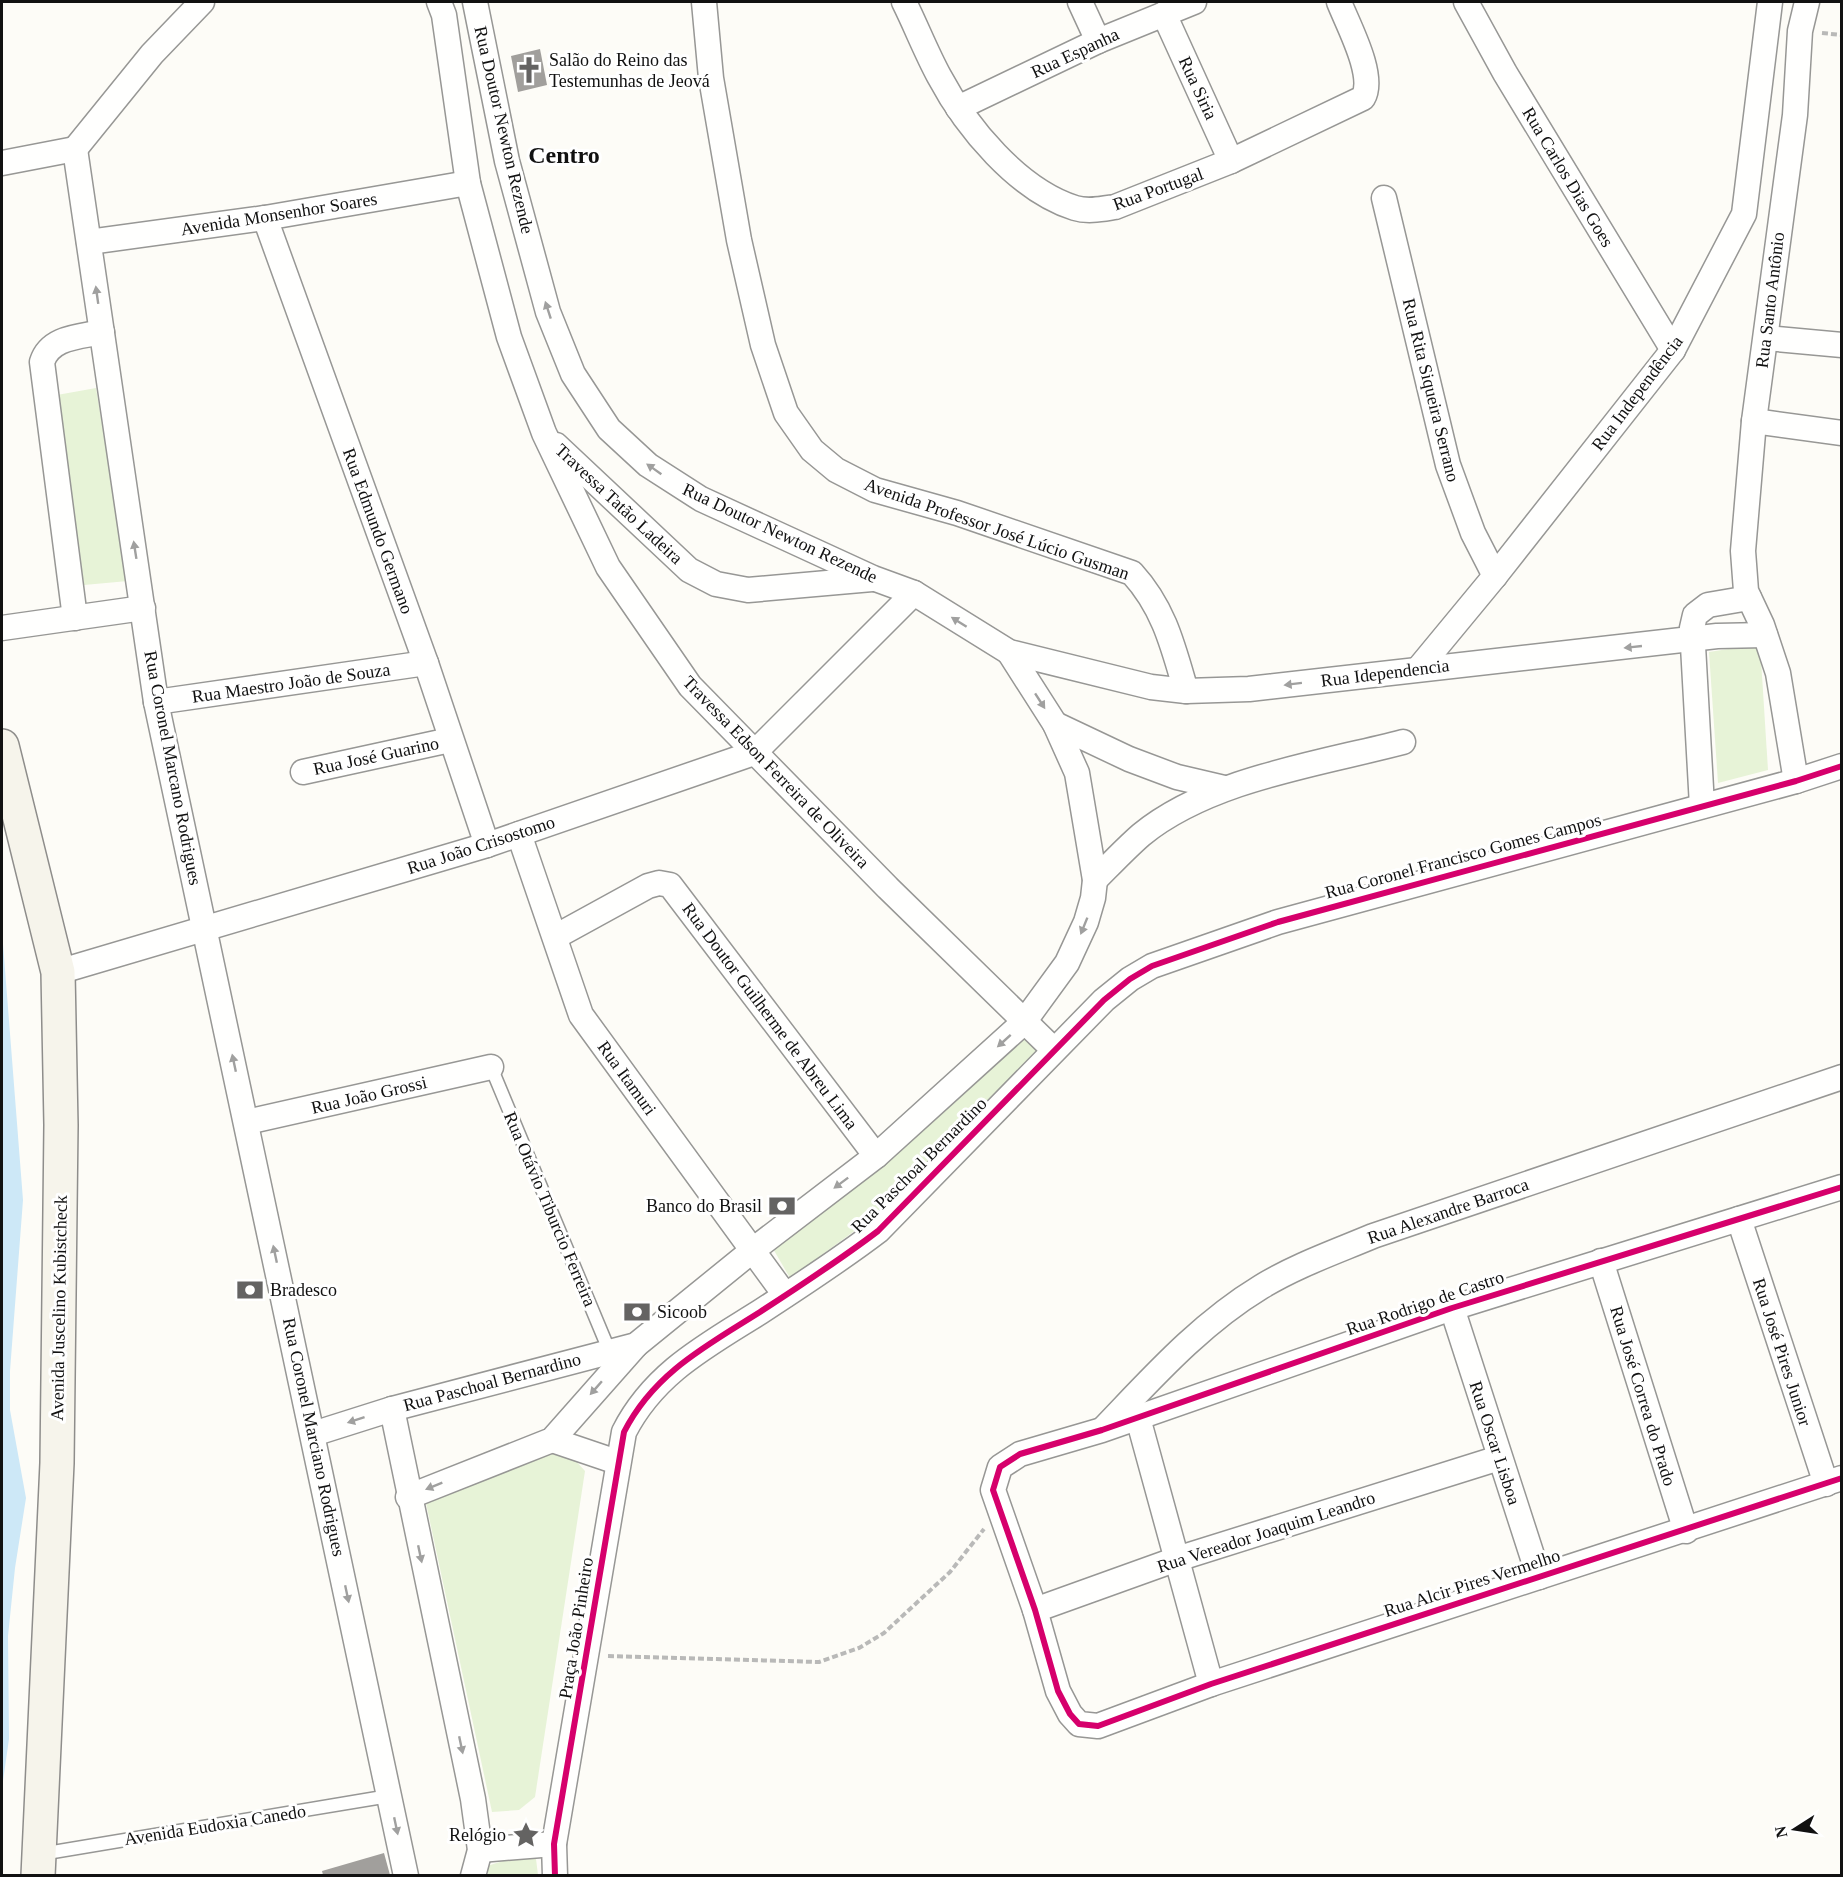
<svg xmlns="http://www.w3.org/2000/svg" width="1843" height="1877" viewBox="0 0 1843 1877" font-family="Georgia,serif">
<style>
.green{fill:#e7f3d7}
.water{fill:#cde8f7}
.building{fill:#a19f9c}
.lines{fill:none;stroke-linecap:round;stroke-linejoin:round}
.lane-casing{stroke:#979795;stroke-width:15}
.street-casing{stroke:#979795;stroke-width:27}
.secondary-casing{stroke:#8e8d8b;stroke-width:36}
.path{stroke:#b9b9b8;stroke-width:4;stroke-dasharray:6 3;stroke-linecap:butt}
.lane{stroke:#fffffe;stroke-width:12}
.street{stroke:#fffffe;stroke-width:24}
.secondary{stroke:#f6f4eb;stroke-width:33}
.cycleway-casing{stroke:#fff;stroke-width:10}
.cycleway{stroke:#d6006c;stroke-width:6}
.oneway{fill:#a0a09f}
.labels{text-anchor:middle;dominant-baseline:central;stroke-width:6;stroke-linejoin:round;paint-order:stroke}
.street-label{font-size:18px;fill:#111;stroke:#fff}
.poi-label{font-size:18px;fill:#111;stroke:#fff;text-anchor:start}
.district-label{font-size:24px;font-weight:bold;fill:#111;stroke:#fff}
</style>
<rect width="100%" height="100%" fill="#fdfcf7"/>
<g class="green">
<polygon points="96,388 128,581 84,585 57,395"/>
<polygon points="1760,644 1768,770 1718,783 1709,652"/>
<polygon points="1019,1034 1043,1055 875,1216 790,1278 772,1247"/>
<polygon points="565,1449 585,1471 535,1797 519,1810 492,1812 423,1489"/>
<polygon points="535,1851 538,1875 489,1875 484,1867"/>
</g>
<polygon class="water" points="2,931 23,1200 10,1371 10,1410 26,1498 15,1568 8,1636 9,1739 2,1788"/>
<g class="building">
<polygon points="540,49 547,85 518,92 511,56"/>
<polygon points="384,1853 390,1875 323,1875 322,1871"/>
</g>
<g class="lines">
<defs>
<g id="lane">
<polyline points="491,1067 609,1350"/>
<polyline points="41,1854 389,1796"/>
</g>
<g id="street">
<polyline points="439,2 444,15 468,183 509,337 544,433 608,567 690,686 888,888 1054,1050"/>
<polyline points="475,2 507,161 548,312 573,374 609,429 648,465 701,499 873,578 914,593 1009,652 1151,687 1186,691 1249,689 1717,636 1765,635"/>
<path d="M 704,2 L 711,78 L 739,240 L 763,345 L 786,413 L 812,450 L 836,470 L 875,490 L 957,513 L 1132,573 C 1164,608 1173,646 1186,691"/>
<path d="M 904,2 C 916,26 926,52 939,76 C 966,127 1018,190 1075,208 C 1088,212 1102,209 1115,207 L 1231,161 L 1363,98 C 1376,76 1348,25 1339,2"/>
<polyline points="1080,2 1098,41"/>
<polyline points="1466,2 1505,73 1673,350"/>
<polyline points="1164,14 1231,161"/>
<polyline points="958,108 1098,41 1194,2"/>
<polyline points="75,149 156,702 406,1876"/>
<polyline points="75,149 152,54 202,2"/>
<polyline points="2,163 75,149"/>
<polyline points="1384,198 1448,465 1473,533 1495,576"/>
<polyline points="265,218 426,663 487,845"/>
<polyline points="89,242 265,218 468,183"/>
<polyline points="1766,338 1842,345"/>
<polyline points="1754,421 1842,433"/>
<polyline points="556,445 689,570 716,584 748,590 872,579"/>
<path d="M 75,618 L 42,362 C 50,337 79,337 102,332"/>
<polyline points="2,628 143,608"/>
<polyline points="1419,668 1495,576 1673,350 1744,214 1770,2"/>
<polyline points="156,702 426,663"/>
<polyline points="1055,724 1129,759 1177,777 1224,788"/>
<polyline points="303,772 450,740"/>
<polyline points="1796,781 1778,673 1762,625 1746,591 1743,551 1754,421 1795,115 1800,31 1807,2"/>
<polyline points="1702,806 1692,628 1695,615 1708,605 1749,598"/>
<polyline points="519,834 581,1015 785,1295"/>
<path d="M 1095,880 C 1110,865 1125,849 1141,835 C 1209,779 1319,764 1403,742"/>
<polyline points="555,937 648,886 659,883 670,885 876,1156"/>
<polyline points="58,972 487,845 754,753 914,593"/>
<polyline points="247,1122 491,1067"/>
<polyline points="1842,1187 1452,1308 1102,1430 1020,1454 1000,1467 993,1490 1035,1610 1058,1691 1070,1714 1079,1724 1098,1726 1211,1684 1842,1478"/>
<polyline points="1739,1219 1826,1484"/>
<polyline points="1601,1261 1686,1531"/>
<polyline points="1452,1308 1539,1577"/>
<polyline points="392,1409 473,1799 480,1850 473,1876"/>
<polyline points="1138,1418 1211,1684"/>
<path d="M 1105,1427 C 1153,1377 1200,1324 1261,1287 C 1295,1266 1335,1252 1373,1236 L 1842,1077"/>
<polyline points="313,1434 392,1409 636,1345 753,1250 876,1156 1024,1022 1067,963 1086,922 1093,898 1095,880 1077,773 1055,724 1009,652"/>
<polyline points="552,1440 617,1462"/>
<polyline points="408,1497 552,1440 636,1345"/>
<polyline points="1035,1610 1177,1559 1499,1458"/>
<polyline points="480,1850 554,1844"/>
<path d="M 555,1876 L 554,1844 L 624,1432 C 654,1373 706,1346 760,1312 C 800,1286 840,1260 878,1231 L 1104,1000 L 1130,979 L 1152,966 L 1278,922 L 1796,781 L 1842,766"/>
</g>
<polyline id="secondary" points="2,746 58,972 61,1125 57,1463 38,1876"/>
</defs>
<use href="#lane" class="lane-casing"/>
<use href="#street" class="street-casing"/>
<use href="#secondary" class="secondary-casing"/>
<g class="path">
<polyline points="1822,33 1842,35"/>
<polyline points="608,1656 819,1662 859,1648 884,1633 950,1572 984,1529"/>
</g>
<use href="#lane" class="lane"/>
<use href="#street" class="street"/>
<use href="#secondary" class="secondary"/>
<defs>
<g id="cycleway">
<polyline points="1842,1187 1452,1308 1102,1430 1020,1454 1000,1467 993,1490 1035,1610 1058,1691 1070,1714 1079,1724 1098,1726 1211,1684 1842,1478"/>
<path d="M 555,1876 L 554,1844 L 624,1432 C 654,1373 706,1346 760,1312 C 800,1286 840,1260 878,1231 L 1104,1000 L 1130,979 L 1152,966 L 1278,922 L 1796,781 L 1842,766"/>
</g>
</defs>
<use href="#cycleway" class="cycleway-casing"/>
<use href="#cycleway" class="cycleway"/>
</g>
<defs><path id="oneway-solid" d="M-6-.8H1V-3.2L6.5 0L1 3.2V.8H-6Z" transform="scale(1.5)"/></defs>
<g class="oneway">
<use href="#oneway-solid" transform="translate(97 295) rotate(-98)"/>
<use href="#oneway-solid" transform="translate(548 310) rotate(-108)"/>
<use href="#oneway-solid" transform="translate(654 469) rotate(-145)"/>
<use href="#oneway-solid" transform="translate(135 550) rotate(-99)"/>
<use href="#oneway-solid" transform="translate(959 622) rotate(-148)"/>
<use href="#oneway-solid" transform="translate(1633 647) rotate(174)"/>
<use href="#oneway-solid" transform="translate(1293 684) rotate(173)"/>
<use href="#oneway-solid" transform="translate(1040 701) rotate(57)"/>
<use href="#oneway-solid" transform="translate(1084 926) rotate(112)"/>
<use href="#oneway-solid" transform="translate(1004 1041) rotate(138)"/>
<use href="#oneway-solid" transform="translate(234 1063) rotate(-102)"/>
<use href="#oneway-solid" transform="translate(841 1183) rotate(143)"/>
<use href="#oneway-solid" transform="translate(275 1254) rotate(-102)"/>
<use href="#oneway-solid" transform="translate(596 1388) rotate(131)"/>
<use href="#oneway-solid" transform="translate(356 1420) rotate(162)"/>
<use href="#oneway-solid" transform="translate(434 1486) rotate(158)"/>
<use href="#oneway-solid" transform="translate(420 1554) rotate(78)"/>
<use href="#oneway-solid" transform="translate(347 1594) rotate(78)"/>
<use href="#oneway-solid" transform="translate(461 1745) rotate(78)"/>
<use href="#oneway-solid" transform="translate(396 1826) rotate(78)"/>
</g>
<defs>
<symbol id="church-bare" viewBox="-9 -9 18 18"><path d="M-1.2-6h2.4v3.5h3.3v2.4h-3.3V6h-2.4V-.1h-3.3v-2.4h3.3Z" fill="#646362" stroke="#fff" stroke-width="2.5" paint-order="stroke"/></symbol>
<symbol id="bank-bare" viewBox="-9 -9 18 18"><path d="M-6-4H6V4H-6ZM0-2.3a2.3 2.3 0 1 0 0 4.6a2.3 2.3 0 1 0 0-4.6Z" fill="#646362" stroke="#fff" stroke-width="2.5" paint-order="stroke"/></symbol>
<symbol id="sight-bare" viewBox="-9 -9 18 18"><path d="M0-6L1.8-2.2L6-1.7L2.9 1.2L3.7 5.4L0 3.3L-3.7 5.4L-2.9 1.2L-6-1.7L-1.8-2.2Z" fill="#646362" stroke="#fff" stroke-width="2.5" paint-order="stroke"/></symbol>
</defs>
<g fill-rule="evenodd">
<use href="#church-bare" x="510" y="51" width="38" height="38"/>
<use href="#bank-bare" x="763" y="1187" width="38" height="38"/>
<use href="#bank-bare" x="231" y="1271" width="38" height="38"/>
<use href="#bank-bare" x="618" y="1293" width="38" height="38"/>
<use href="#sight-bare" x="507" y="1816" width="38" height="38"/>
</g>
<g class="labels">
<g class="street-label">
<text transform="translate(1075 53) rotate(-25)">Rua Espanha</text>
<text transform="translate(1198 88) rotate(65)">Rua Siria</text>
<text transform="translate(504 130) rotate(77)">Rua Doutor Newton Rezende</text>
<text transform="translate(1568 177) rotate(59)">Rua Carlos Dias Goes</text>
<text transform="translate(1158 189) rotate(-20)">Rua Portugal</text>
<text transform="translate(279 214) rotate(-9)">Avenida Monsenhor Soares</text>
<text transform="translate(1770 300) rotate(-83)">Rua Santo Antônio</text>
<text transform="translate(1431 390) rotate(76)">Rua Rita Siqueira Serrano</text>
<text transform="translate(1637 393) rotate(-53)">Rua Independência</text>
<text transform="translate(619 504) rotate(43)">Travessa Tatão Ladeira</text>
<text transform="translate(997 529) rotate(19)">Avenida Professor José Lúcio Gusman</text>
<text transform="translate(378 531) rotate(70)">Rua Edmundo Germano</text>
<text transform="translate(780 533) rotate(25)">Rua Doutor Newton Rezende</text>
<text transform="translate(1385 673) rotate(-7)">Rua Idependencia</text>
<text transform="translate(291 683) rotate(-8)">Rua Maestro João de Souza</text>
<text transform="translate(376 756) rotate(-12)">Rua José Guarino</text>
<text transform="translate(173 768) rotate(79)">Rua Coronel Marcano Rodrigues</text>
<text transform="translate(776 772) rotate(46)">Travessa Edson Ferreira de Oliveira</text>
<text transform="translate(481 845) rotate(-18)">Rua João Crisostomo</text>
<text transform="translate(1463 856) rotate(-15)">Rua Coronel Francisco Gomes Campos</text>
<text transform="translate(770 1016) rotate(53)">Rua Doutor Guilherme de Abreu Lima</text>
<text transform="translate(627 1078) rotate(54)">Rua Itamuri</text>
<text transform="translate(369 1095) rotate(-13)">Rua João Grossi</text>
<text transform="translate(919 1165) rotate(-45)">Rua Paschoal Bernardino</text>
<text transform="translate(550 1209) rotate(67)">Rua Otávio Tiburcio Ferreira</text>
<text transform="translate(1448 1211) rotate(-19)">Rua Alexandre Barroca</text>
<text transform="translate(1425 1303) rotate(-19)">Rua Rodrigo de Castro</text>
<text transform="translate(59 1308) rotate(-89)">Avenida Juscelino Kubistcheck</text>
<text transform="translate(1782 1352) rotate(72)">Rua José Pires Junior</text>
<text transform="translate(492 1382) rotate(-15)">Rua Paschoal Bernardino</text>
<text transform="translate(1643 1396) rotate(73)">Rua José Correa do Prado</text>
<text transform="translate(314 1437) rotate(78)">Rua Coronel Marciano Rodrigues</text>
<text transform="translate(1495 1443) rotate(72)">Rua Oscar Lisboa</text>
<text transform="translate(1266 1532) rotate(-18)">Rua Vereador Joaquim Leandro</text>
<text transform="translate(1472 1583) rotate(-18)">Rua Alcir Pires Vermelho</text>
<text transform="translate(576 1628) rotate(-81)">Praça João Pinheiro</text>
<text transform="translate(215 1825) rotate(-9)">Avenida Eudoxia Canedo</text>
</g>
<g class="poi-label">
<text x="549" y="60">Salão do Reino das<tspan x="549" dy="21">Testemunhas de Jeová</tspan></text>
<text x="762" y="1206" text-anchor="end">Banco do Brasil</text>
<text x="270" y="1290">Bradesco</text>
<text x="657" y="1312">Sicoob</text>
<text x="506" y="1835" text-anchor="end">Relógio</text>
</g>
<g class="district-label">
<text x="564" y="155">Centro</text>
</g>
</g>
<rect width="1843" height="1877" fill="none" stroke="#111111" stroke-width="6"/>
<g transform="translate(1795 1829) rotate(258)" stroke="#ffffff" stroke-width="4.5" paint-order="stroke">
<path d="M0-4.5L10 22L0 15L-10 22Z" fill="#111111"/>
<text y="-9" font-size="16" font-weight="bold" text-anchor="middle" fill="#111111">N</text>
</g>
</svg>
